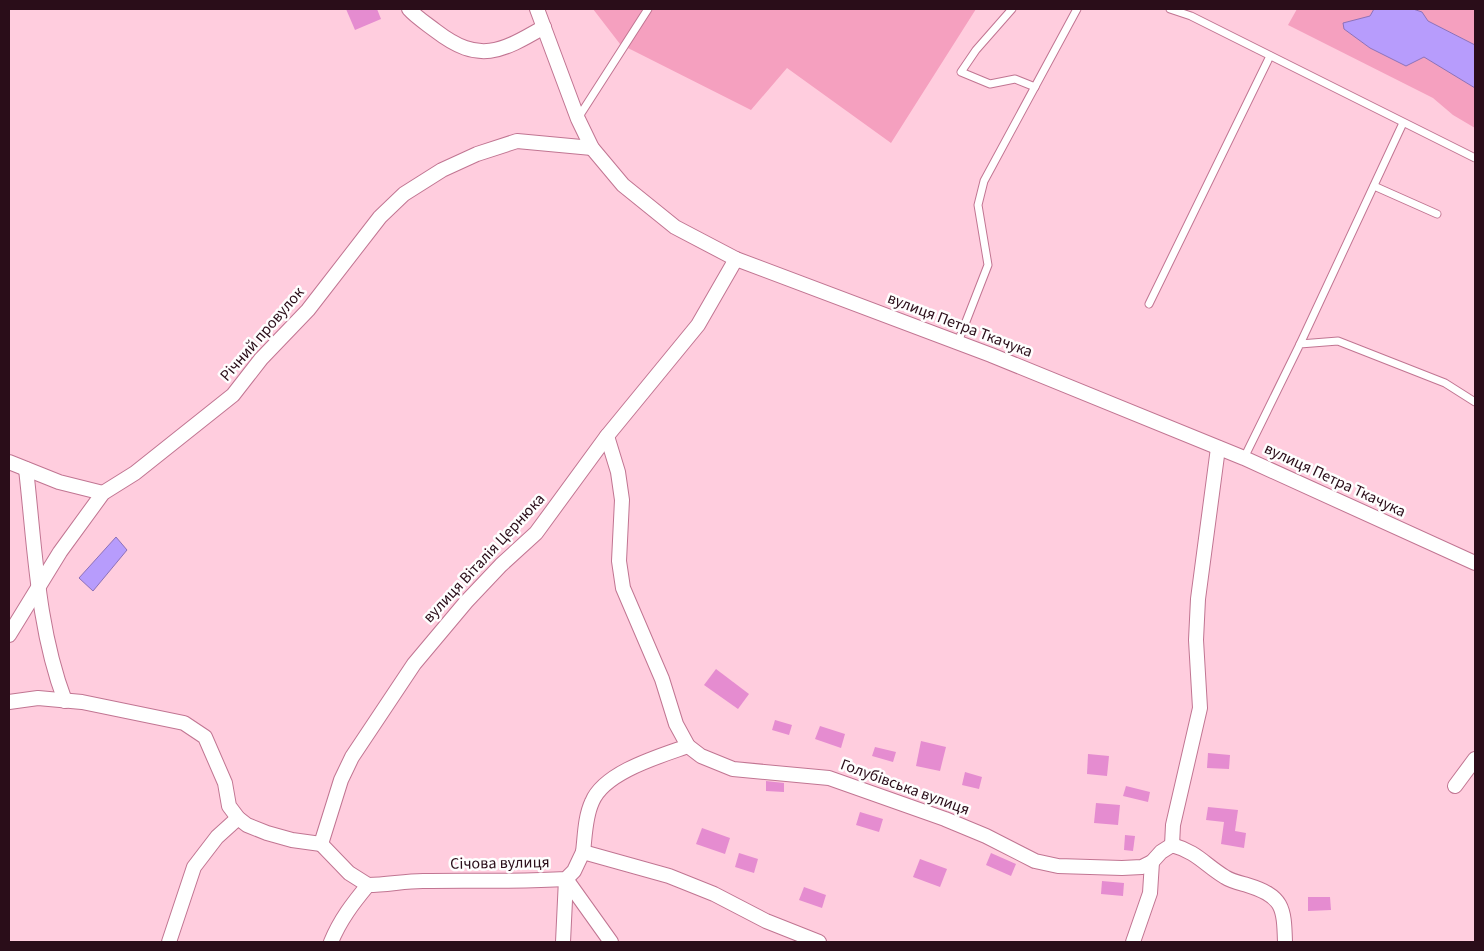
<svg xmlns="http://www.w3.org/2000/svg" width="1484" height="951" viewBox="0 0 1484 951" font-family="'Source Sans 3',sans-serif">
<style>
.green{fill:#f5a0bf}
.water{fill:#b79cfc;stroke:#8d71b8}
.building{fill:#e58cd0}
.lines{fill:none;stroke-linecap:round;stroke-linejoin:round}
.service-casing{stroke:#c17592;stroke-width:9}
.minor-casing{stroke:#c17592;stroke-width:16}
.service{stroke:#fff;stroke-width:7}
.minor{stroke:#fff;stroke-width:14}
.labels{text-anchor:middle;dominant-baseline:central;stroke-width:5;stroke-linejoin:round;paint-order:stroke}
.street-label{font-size:16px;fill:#2a0d19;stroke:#fefefe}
</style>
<rect width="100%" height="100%" fill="#ffcdde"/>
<g class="green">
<polygon points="593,9 976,9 891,143 787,68 751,110 620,44"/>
<polygon points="1297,9 1374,9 1370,16 1355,21 1348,21 1344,29 1370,48 1406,66 1424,57 1475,88 1475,128 1453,115 1433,98 1288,25"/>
<polygon points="1413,9 1475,9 1475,45 1428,21 1422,12"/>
</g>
<g class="water">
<polygon points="1374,9 1413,9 1422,12 1428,21 1475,45 1475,88 1424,57 1406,66 1370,48 1344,29 1343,23 1370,16"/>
<polygon points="116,537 127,550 93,591 79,578"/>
</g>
<g class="building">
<polygon points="346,9 377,9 381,19 355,30"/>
<polygon points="716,669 749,694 738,709 704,685"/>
<polygon points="775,720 792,725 789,735 772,730"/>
<polygon points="820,726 845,734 841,748 815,739"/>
<polygon points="921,741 946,747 940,771 916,766"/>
<polygon points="875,747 896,752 893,762 872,756"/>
<polygon points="1208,753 1230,755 1229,769 1207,768"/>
<polygon points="1088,754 1109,756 1107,776 1087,774"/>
<polygon points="965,772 982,777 979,789 962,785"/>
<polygon points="766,781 784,783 784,792 766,791"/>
<polygon points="1126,786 1150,792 1148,802 1123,796"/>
<polygon points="1096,803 1120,805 1118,825 1094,823"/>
<polygon points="1208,807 1238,810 1235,831 1246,833 1244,848 1221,844 1224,822 1206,820"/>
<polygon points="860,812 883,819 879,832 856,825"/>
<polygon points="702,828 730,838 725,854 696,844"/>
<polygon points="1125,835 1135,836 1133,851 1124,850"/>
<polygon points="739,853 758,859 754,873 735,867"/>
<polygon points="991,853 1016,864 1011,876 986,865"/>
<polygon points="920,859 947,869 940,887 913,877"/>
<polygon points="1102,881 1124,883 1123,896 1101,894"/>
<polygon points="804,887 826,895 822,908 799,900"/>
<polygon points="1308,897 1330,897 1331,910 1308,911"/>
</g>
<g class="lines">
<defs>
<g id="service">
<polyline points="1012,9 976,50 961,72 990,84 1015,79 1035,87"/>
<polyline points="1170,9 1191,16 1475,158"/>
<polyline points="578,118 648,9"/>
<polyline points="1374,186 1437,214"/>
<polyline points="1149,304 1270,56"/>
<polyline points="958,342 988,265 978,205 984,181 1077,9"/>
<polyline points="1300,344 1403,123"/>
<polyline points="1244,458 1300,344 1338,341 1445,383 1475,402"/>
</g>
<g id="minor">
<path d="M 409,9 C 416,17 427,24 436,31 C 479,64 501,52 544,27"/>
<polyline points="537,9 578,119 592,148 623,185 675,227 736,259 991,355 1244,458 1475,563"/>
<path d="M 607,436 L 618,472 L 622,500 L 619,561 L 623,588 L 662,679 L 676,724 L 688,746 L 701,756 L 733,769 L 829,778 L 945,819 L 986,836 L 1035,861 L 1058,866 L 1122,868 L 1142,867 L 1152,862 L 1161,852 L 1172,845 C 1197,852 1204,864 1225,877 C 1231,881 1240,883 1247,885 C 1283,896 1284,907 1285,942"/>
<polyline points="9,462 59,482 103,493"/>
<path d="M 26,469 C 35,547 37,627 65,701"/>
<polyline points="9,635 60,552 103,493 135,473 233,395 261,359 308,310 380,217 404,194 442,170 477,154 517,141 592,148"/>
<polyline points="9,702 38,698 82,702 184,723 205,737 225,783 229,806 238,818 247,825 267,833 292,840 321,844"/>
<polyline points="1455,786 1475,759"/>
<polyline points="1172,845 1173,825 1200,708 1196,640 1198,599 1218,448"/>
<path d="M 583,852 C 585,836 585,817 592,802 C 604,772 660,756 688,746"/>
<polyline points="566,879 611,942"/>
<polyline points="368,885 349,873 321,844 341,780 352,757 414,664 466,602 501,565 536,533 607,436 698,325 736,259"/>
<polyline points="169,942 194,867 217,837 238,818"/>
<path d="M 331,942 C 340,920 353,903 368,885 C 387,885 404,881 423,881 C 471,880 518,882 566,879 L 574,871 L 583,852 L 669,876 L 714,894 L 766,921 L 819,942"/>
<polyline points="563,942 566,879"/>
<polyline points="1133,942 1150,893 1152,862"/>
</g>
</defs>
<use href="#service" class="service-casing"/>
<use href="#minor" class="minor-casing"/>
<use href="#service" class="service"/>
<use href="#minor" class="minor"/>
</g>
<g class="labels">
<g class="street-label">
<text transform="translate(960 325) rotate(21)">вулиця Петра Ткачука</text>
<text transform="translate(262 334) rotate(-49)">Річний провулок</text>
<text transform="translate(1335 480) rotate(25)">вулиця Петра Ткачука</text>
<text transform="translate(484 558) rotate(-47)">вулиця Віталія Цернюка</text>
<text transform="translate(905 787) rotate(20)">Голубівська вулиця</text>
<text transform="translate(500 863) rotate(-1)">Січова вулиця</text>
</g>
</g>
<rect width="1484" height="951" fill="none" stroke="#2a0d19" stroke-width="20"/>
</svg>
